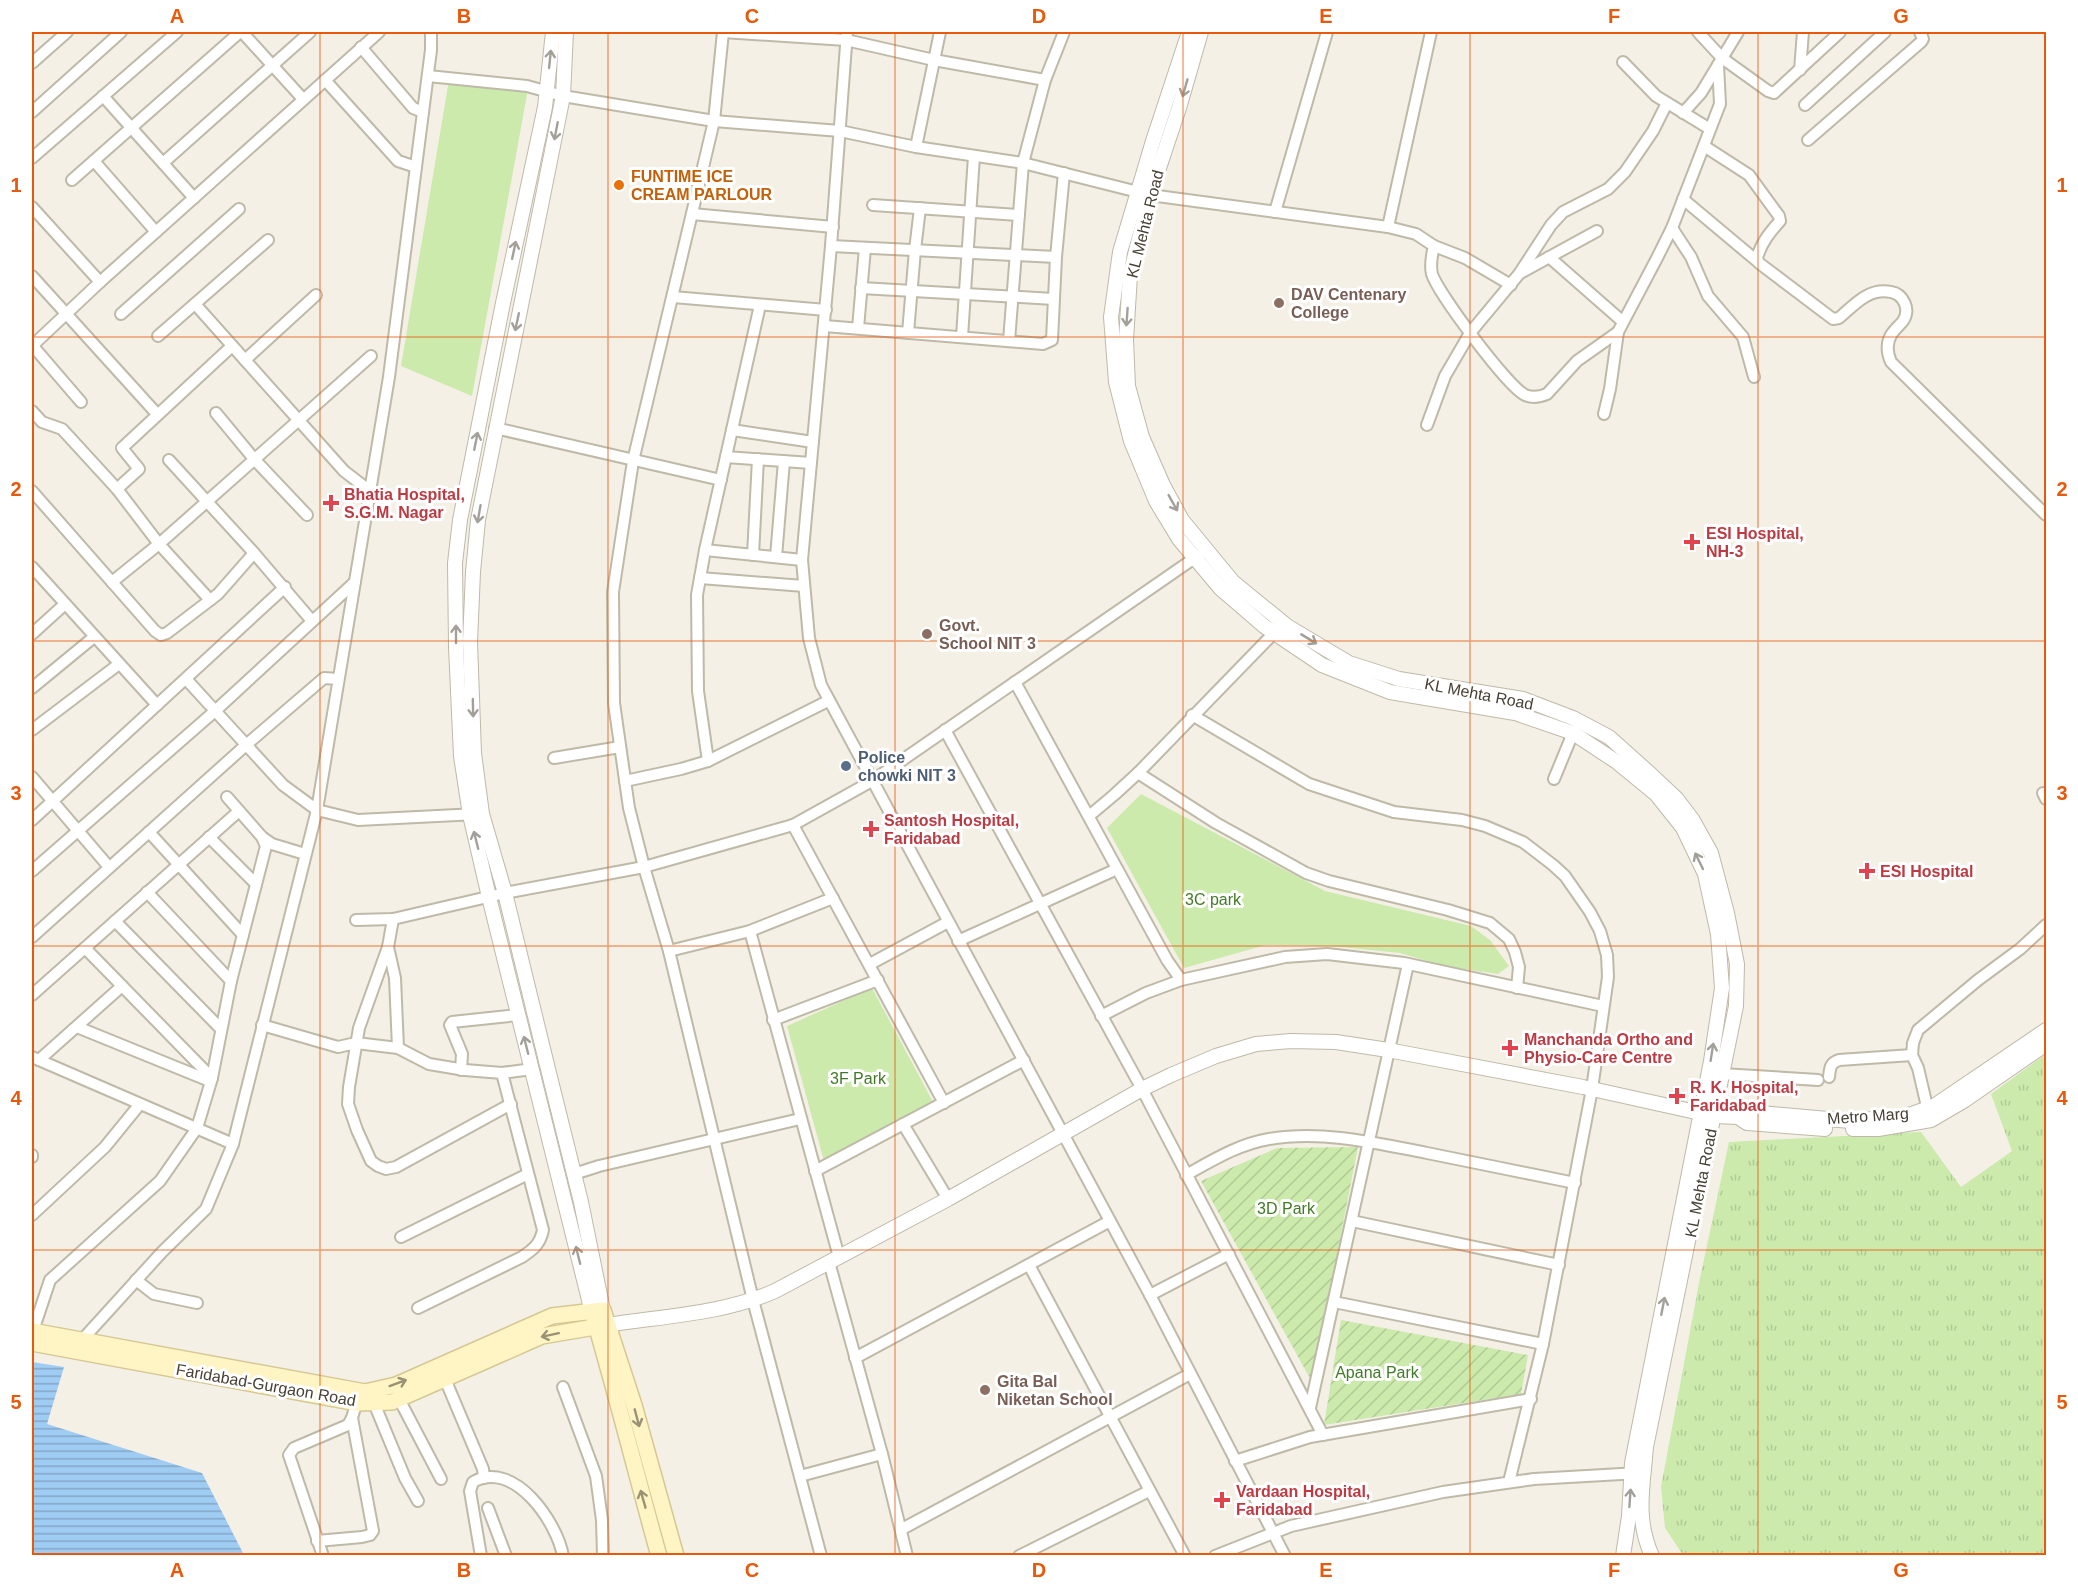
<svg xmlns="http://www.w3.org/2000/svg" width="2078" height="1587" viewBox="0 0 2078 1587" font-family="Helvetica,sans-serif">
<style>
.grass{fill:url(#grass-tufts)}
.park{fill:#cbeaac}
.garden{fill:url(#garden-furrows)}
.water{fill:url(#water-rules)}
.lines{fill:none;stroke-linecap:round;stroke-linejoin:round}
.minor-casing{stroke:#bfb9a8;stroke-width:14}
.tertiary-casing{stroke:#bfb9a8;stroke-width:16}
.secondary-casing{stroke:#d6c893;stroke-width:18}
.minor{stroke:#fff;stroke-width:10}
.tertiary{stroke:#fff;stroke-width:14}
.secondary{stroke:#fff4c4;stroke-width:15}
.oneway{stroke:#a3a09a}
.oneway2{stroke:#9a9275}
.grid{fill:none;stroke:#e8590c;stroke-width:1.5;stroke-opacity:0.55}
.food-dot{fill:#e8710a;stroke:#fff;stroke-width:2}
.education-dot{fill:#8d6e63;stroke:#fff;stroke-width:2}
.health-dot{fill:#e0444e;stroke:#fff;stroke-width:2}
.service-dot{fill:#5c6f8a;stroke:#fff;stroke-width:2}
.labels{text-anchor:middle;dominant-baseline:central;stroke-width:6;stroke-linejoin:round;paint-order:stroke}
.food-label{font-size:16px;font-weight:bold;fill:#c56008;stroke:#fff;text-anchor:start}
.street-label{font-size:16px;fill:#474135;stroke:#fff}
.education-label{font-size:16px;font-weight:bold;fill:#785e54;stroke:#fff;text-anchor:start}
.health-label{font-size:16px;font-weight:bold;fill:#be3a42;stroke:#fff;text-anchor:start}
.service-label{font-size:16px;font-weight:bold;fill:#4e5e75;stroke:#fff;text-anchor:start}
.park-label{font-size:16px;fill:#417b25;stroke:#fff}
.neatline{fill:none;stroke:#e8590c;stroke-width:2}
.grid-label{font-size:20px;text-anchor:middle;font-weight:bold;fill:#e8590c}
</style>
<defs>
<pattern id="grass-tufts" width="24" height="20" patternUnits="userSpaceOnUse" patternTransform="scale(1.5)"><rect width="24" height="20" fill="#cbeaac"/><path d="M3 7l-1-3M5 7V3M7 7l1-3M15 17l-1-3M17 17v-4M19 17l1-3" fill="none" stroke="#b0ca95"/></pattern>
<pattern id="garden-furrows" width="10" height="10" patternUnits="userSpaceOnUse" patternTransform="scale(1.5)"><rect width="10" height="10" fill="#cbeaac"/><path d="M-1 1l2-2M0 10L10 0M9 11l2-2" fill="none" stroke="#b0ca95"/></pattern>
<pattern id="water-rules" width="6" height="5" patternUnits="userSpaceOnUse" patternTransform="scale(1.5)"><rect width="6" height="5" fill="#9fccf3"/><path d="M0 2.5h6" fill="none" stroke="#83a7c6"/></pattern>
</defs>
<rect width="100%" height="100%" fill="#f4f0e6"/>
<polygon class="grass" points="2046,1054 2046,1555 1683,1555 1665,1528 1661,1487 1699,1283 1729,1142 1921,1132 1961,1187 2012,1151 1991,1094"/>
<g class="park">
<polygon points="449,80 528,89 472,396 401,366"/>
<polygon points="1141,794 1325,891 1471,926 1490,940 1509,966 1498,974 1444,966 1400,953 1331,946 1266,945 1184,968 1107,828"/>
<polygon points="872,988 933,1102 824,1161 787,1026"/>
</g>
<g class="garden">
<polygon points="1358,1147 1312,1382 1201,1181 1277,1148"/>
<polygon points="1341,1320 1528,1355 1521,1394 1324,1425"/>
</g>
<polygon class="water" points="32,1362 64,1367 47,1424 202,1473 244,1555 32,1555"/>
<g class="lines">
<defs>
<g id="minor">
<polyline points="242,32 303,99"/>
<polyline points="723,32 714,121 633,461 613,592 614,703 629,808 644,867 669,951 753,1300 821,1556"/>
<polyline points="723,32 846,40 934,60 1045,80"/>
<polyline points="847,32 831,246 802,560 809,638 821,685 1150,1295 1285,1556"/>
<polyline points="1698,32 1722,58 1768,91 1774,93 1840,32"/>
<polyline points="361,47 413,108 423,112"/>
<polyline points="1623,62 1656,96 1710,129"/>
<polyline points="32,63 67,32"/>
<polyline points="1800,70 1803,32"/>
<polyline points="428,76 527,86 563,96 714,121 840,131 916,147 1023,163 1150,195 1388,227 1431,32"/>
<polyline points="325,80 398,161 416,167"/>
<polyline points="103,96 194,198"/>
<polyline points="1805,105 1885,32"/>
<polyline points="32,112 121,32"/>
<polyline points="1683,113 1701,93 1738,32"/>
<polyline points="1808,140 1921,42 1923,39 1920,32"/>
<path d="M 1704,146 L 1749,175 L 1779,216 L 1780,221 C 1770,232 1761,243 1757,258 L 1759,263 L 1833,319 L 1839,318 C 1854,305 1869,287 1891,292 C 1903,294 1911,309 1903,321 C 1899,326 1894,330 1891,335 C 1886,344 1887,353 1891,362 L 2046,515"/>
<polyline points="916,147 940,32"/>
<polyline points="32,158 177,32"/>
<polyline points="94,161 156,232"/>
<polyline points="163,163 310,32"/>
<polyline points="72,180 240,32"/>
<polyline points="1683,199 1757,261"/>
<polyline points="873,205 1019,215"/>
<polyline points="32,207 100,282"/>
<polyline points="1275,212 1327,32"/>
<polyline points="692,214 833,227"/>
<path d="M 1388,227 L 1416,234 L 1434,246 C 1432,254 1430,266 1432,274 C 1438,293 1507,386 1525,395 C 1532,398 1540,397 1547,394 L 1577,361 L 1618,332"/>
<polyline points="1672,228 1691,257 1708,296 1743,337 1754,377"/>
<polyline points="831,246 1056,257"/>
<polyline points="1434,246 1465,258 1511,285"/>
<polyline points="1549,257 1622,321"/>
<polyline points="1522,272 1597,231"/>
<polyline points="32,276 157,414"/>
<polyline points="861,288 1054,299"/>
<polyline points="673,297 826,310"/>
<polyline points="195,304 344,471 370,491"/>
<polyline points="121,314 239,209"/>
<polyline points="825,326 1043,344 1052,340 1056,257 1064,173"/>
<polyline points="858,328 865,248"/>
<polyline points="908,333 915,250 920,208"/>
<polyline points="158,336 268,240"/>
<polyline points="962,337 974,156"/>
<polyline points="1009,341 1023,163 1045,80 1064,32"/>
<polyline points="32,345 81,402"/>
<polyline points="32,346 100,282 379,32"/>
<polyline points="245,360 316,295"/>
<polyline points="32,411 42,422 62,429 117,489 159,544 210,600"/>
<polyline points="216,413 255,460 307,515"/>
<polyline points="1604,414 1610,389 1618,332 1657,258 1672,228 1720,104 1718,65"/>
<polyline points="1427,425 1445,376 1470,333 1519,274 1551,225 1563,212 1608,189 1625,172 1653,131 1667,103"/>
<polyline points="495,428 721,480"/>
<polyline points="732,430 813,442"/>
<polyline points="726,457 811,463"/>
<polyline points="169,460 254,553"/>
<polyline points="117,489 139,469 122,448 232,346"/>
<polyline points="32,491 155,631 161,635 167,633 218,594 254,553 312,621"/>
<polyline points="705,550 802,560"/>
<polyline points="753,555 758,459"/>
<polyline points="776,557 784,461"/>
<polyline points="32,567 157,705"/>
<polyline points="700,578 804,586"/>
<polyline points="112,582 159,544 371,356"/>
<polyline points="32,634 65,604"/>
<polyline points="186,679 283,785 317,810 358,820 477,814"/>
<polyline points="1015,682 1167,960 1181,980"/>
<polyline points="32,688 94,637"/>
<polyline points="1192,715 1309,784 1394,812 1462,820 1485,826 1523,842 1553,865 1565,876 1590,912 1600,931 1607,955 1608,977 1592,1089 1543,1344 1509,1482"/>
<polyline points="32,730 119,664"/>
<polyline points="945,730 1142,1089 1323,1435"/>
<polyline points="554,758 620,747"/>
<polyline points="708,761 698,691 697,595 705,550 760,305"/>
<polyline points="1138,773 1216,823 1306,873 1329,881 1448,910 1490,923 1509,939 1515,952 1519,967 1517,988"/>
<polyline points="32,777 109,867"/>
<polyline points="1554,779 1573,733"/>
<polyline points="625,781 681,769 708,761 828,701"/>
<polyline points="2043,793 2046,799"/>
<polyline points="1089,816 1114,795 1138,773 1274,633"/>
<polyline points="32,820 285,587"/>
<polyline points="793,825 944,1103"/>
<polyline points="149,832 243,935"/>
<polyline points="209,837 256,884"/>
<polyline points="262,837 272,844 305,854"/>
<polyline points="32,871 215,711 355,582"/>
<polyline points="147,892 231,981"/>
<polyline points="393,919 388,947 395,978 398,1048"/>
<polyline points="356,920 393,919 505,893 644,867 793,825 872,781 1199,555"/>
<polyline points="115,921 220,1028"/>
<polyline points="750,931 839,1257"/>
<polyline points="32,937 246,745 324,678 338,679"/>
<polyline points="958,941 1117,869"/>
<polyline points="388,947 359,1028 349,1087 348,1104 357,1130 371,1161 378,1166 386,1169 396,1167 511,1104"/>
<polyline points="85,948 212,1078"/>
<polyline points="669,951 750,931 833,898"/>
<polyline points="870,964 948,922"/>
<polyline points="32,995 239,811"/>
<polyline points="1101,1016 1146,993 1181,980 1285,957 1327,954 1404,963 1603,1006"/>
<polyline points="773,1020 878,980"/>
<polyline points="262,1025 338,1047 356,1043 398,1048 429,1064 465,1070 502,1073 532,1069"/>
<polyline points="77,1027 210,1081"/>
<polyline points="32,1057 233,1144"/>
<polyline points="39,1060 122,986"/>
<polyline points="461,1070 462,1054 450,1025 452,1022 518,1015"/>
<polyline points="1722,1074 1818,1080"/>
<path d="M 1829,1077 C 1830,1068 1830,1063 1839,1060 L 1912,1055"/>
<polyline points="1929,1115 1918,1068 1912,1055 1913,1043 1918,1030 1978,980 2020,949 2046,925"/>
<polyline points="903,1124 948,1199"/>
<polyline points="32,1155 32,1157"/>
<polyline points="815,1171 1024,1060"/>
<polyline points="574,1174 599,1166 800,1119"/>
<path d="M 1186,1175 C 1213,1160 1239,1144 1269,1139 C 1322,1130 1376,1143 1427,1153 C 1476,1163 1526,1173 1575,1183"/>
<polyline points="32,1215 105,1147 140,1104"/>
<polyline points="1352,1221 1559,1265"/>
<polyline points="401,1237 528,1174"/>
<polyline points="829,1262 882,1454 907,1556"/>
<polyline points="1029,1265 1185,1556"/>
<polyline points="136,1280 154,1294 197,1303"/>
<polyline points="1150,1295 1229,1254"/>
<polyline points="1334,1302 1543,1344"/>
<path d="M 418,1308 L 522,1257 C 534,1249 540,1244 543,1230 L 502,1073"/>
<polyline points="33,1331 50,1280 160,1181 197,1128 212,1078 231,981 266,846 262,837 227,797"/>
<polyline points="82,1340 162,1252 206,1209 233,1144 317,810 389,377 431,50 431,32"/>
<polyline points="855,1358 1110,1221"/>
<polyline points="445,1379 483,1469 484,1478"/>
<polyline points="563,1387 596,1476 602,1520 603,1556"/>
<polyline points="399,1399 441,1479"/>
<polyline points="374,1403 405,1478 418,1501"/>
<path d="M 1310,1408 C 1344,1260 1374,1112 1408,964"/>
<polyline points="1235,1461 1310,1437 1531,1399"/>
<polyline points="800,1476 882,1454"/>
<polyline points="488,1508 506,1556"/>
<polyline points="902,1529 1190,1374"/>
<polyline points="317,1541 362,1537 370,1535 373,1531 352,1418"/>
<polyline points="323,1556 289,1455 294,1448 348,1425 352,1418 358,1397"/>
<path d="M 481,1556 L 470,1491 L 473,1482 C 514,1459 557,1522 563,1556"/>
<polyline points="1019,1556 1149,1491"/>
<polyline points="1215,1556 1291,1526 1443,1492 1534,1479 1639,1473"/>
</g>
<g id="tertiary">
<polyline points="553,32 545,107 503,303 460,520 455,563 456,647 461,756 470,815 489,897 592,1312"/>
<polyline points="566,32 563,96 478,520 473,572 470,642 474,753 482,814 505,893 547,1065 581,1202 603,1310"/>
<polyline points="1189,32 1153,141 1120,252 1111,317 1116,382 1131,441 1156,501 1179,539 1221,589 1264,626 1322,665 1390,692 1515,713 1573,733 1617,762 1656,794 1683,828 1705,874 1718,934 1722,988 1711,1061 1632,1463 1629,1516 1623,1556"/>
<path d="M 1201,32 L 1179,108 L 1150,195 L 1130,275 L 1126,340 L 1128,386 L 1142,437 L 1163,485 L 1182,520 L 1233,582 L 1287,626 L 1349,663 L 1399,679 L 1523,699 L 1573,718 L 1609,737 L 1647,771 L 1676,798 L 1692,819 L 1711,853 L 1727,913 L 1737,964 L 1736,1006 L 1646,1447 C 1643,1487 1635,1518 1652,1556"/>
<polyline points="1738,1117 1747,1123 1825,1129"/>
<polyline points="1853,1129 1878,1129 1931,1120 1965,1100 2046,1044"/>
<path d="M 607,1325 C 664,1316 722,1314 775,1291 L 948,1199 L 1142,1089 L 1171,1075 L 1216,1056 L 1256,1044 L 1291,1041 L 1336,1042 L 1388,1050 L 1583,1087 L 1714,1116 L 1738,1117 L 1748,1112 L 1850,1121 L 1906,1116 L 1934,1106 L 2046,1030"/>
</g>
<g id="secondary">
<path d="M 594,1318 C 617,1397 637,1477 659,1556"/>
<polyline points="32,1331 365,1392 396,1385 552,1316 603,1310 634,1405 676,1556"/>
<polyline points="32,1343 357,1403 392,1402 542,1336 607,1325"/>
</g>
</defs>
<use href="#minor" class="minor-casing"/>
<use href="#tertiary" class="tertiary-casing"/>
<use href="#secondary" class="secondary-casing"/>
<use href="#minor" class="minor"/>
<use href="#tertiary" class="tertiary"/>
<use href="#secondary" class="secondary"/>
</g>
<defs><path id="oneway-shaft" d="M-6 0H5M1.5-3L5.5 0L1.5 3" fill="none" stroke-width="1.6" stroke-linecap="round" stroke-linejoin="round" transform="scale(1.5)"/></defs>
<g class="oneway">
<use href="#oneway-shaft" transform="translate(550 59) rotate(-84)"/>
<use href="#oneway-shaft" transform="translate(1185 88) rotate(106)"/>
<use href="#oneway-shaft" transform="translate(556 131) rotate(101)"/>
<use href="#oneway-shaft" transform="translate(514 250) rotate(-78)"/>
<use href="#oneway-shaft" transform="translate(1127 317) rotate(94)"/>
<use href="#oneway-shaft" transform="translate(517 322) rotate(102)"/>
<use href="#oneway-shaft" transform="translate(476 441) rotate(-79)"/>
<use href="#oneway-shaft" transform="translate(1173 503) rotate(61)"/>
<use href="#oneway-shaft" transform="translate(479 514) rotate(100)"/>
<use href="#oneway-shaft" transform="translate(456 634) rotate(-90)"/>
<use href="#oneway-shaft" transform="translate(1309 639) rotate(31)"/>
<use href="#oneway-shaft" transform="translate(473 708) rotate(89)"/>
<use href="#oneway-shaft" transform="translate(476 840) rotate(-104)"/>
<use href="#oneway-shaft" transform="translate(1699 861) rotate(-116)"/>
<use href="#oneway-shaft" transform="translate(526 1045) rotate(-104)"/>
<use href="#oneway-shaft" transform="translate(1712 1052) rotate(-81)"/>
<use href="#oneway-shaft" transform="translate(578 1255) rotate(-104)"/>
<use href="#oneway-shaft" transform="translate(1663 1306) rotate(-79)"/>
<use href="#oneway-shaft" transform="translate(1630 1498) rotate(-86)"/>
</g>
<g class="oneway2">
<use href="#oneway-shaft" transform="translate(550 1335) rotate(168)"/>
<use href="#oneway-shaft" transform="translate(398 1383) rotate(-20)"/>
<use href="#oneway-shaft" transform="translate(637 1418) rotate(75)"/>
<use href="#oneway-shaft" transform="translate(643 1499) rotate(-106)"/>
</g>
<path class="grid" d="M 320,32 L 320,1556M 608,32 L 608,1556M 895,32 L 895,1556M 1183,32 L 1183,1556M 1470,32 L 1470,1556M 1758,32 L 1758,1556M 32,337 L 2046,337M 32,641 L 2046,641M 32,946 L 2046,946M 32,1250 L 2046,1250"/>
<circle class="food-dot" cx="619" cy="185" r="6"/>
<g class="education-dot">
<circle cx="1279" cy="303" r="6"/>
<circle cx="927" cy="634" r="6"/>
<circle cx="985" cy="1390" r="6"/>
</g>
<g class="health-dot">
<path d="M328 494h6v6h6v6h-6v6h-6v-6h-6v-6h6z"/>
<path d="M1689 533h6v6h6v6h-6v6h-6v-6h-6v-6h6z"/>
<path d="M868 820h6v6h6v6h-6v6h-6v-6h-6v-6h6z"/>
<path d="M1864 862h6v6h6v6h-6v6h-6v-6h-6v-6h6z"/>
<path d="M1507 1039h6v6h6v6h-6v6h-6v-6h-6v-6h6z"/>
<path d="M1674 1087h6v6h6v6h-6v6h-6v-6h-6v-6h6z"/>
<path d="M1219 1491h6v6h6v6h-6v6h-6v-6h-6v-6h6z"/>
</g>
<circle class="service-dot" cx="846" cy="766" r="6"/>
<g class="labels">
<g class="food-label">
<text x="631" y="176">FUNTIME ICE<tspan x="631" dy="18">CREAM PARLOUR</tspan></text>
</g>
<g class="street-label">
<text transform="translate(1145 224) rotate(-76)">KL Mehta Road</text>
<text transform="translate(1479 694) rotate(11)">KL Mehta Road</text>
<text transform="translate(1868 1116) rotate(-4)">Metro Marg</text>
<text transform="translate(1701 1183) rotate(-79)">KL Mehta Road</text>
<text transform="translate(266 1385) rotate(10)">Faridabad-Gurgaon Road</text>
</g>
<g class="education-label">
<text x="1291" y="294">DAV Centenary<tspan x="1291" dy="18">College</tspan></text>
<text x="939" y="625">Govt.<tspan x="939" dy="18">School NIT 3</tspan></text>
<text x="997" y="1381">Gita Bal<tspan x="997" dy="18">Niketan School</tspan></text>
</g>
<g class="health-label">
<text x="344" y="494">Bhatia Hospital,<tspan x="344" dy="18">S.G.M. Nagar</tspan></text>
<text x="1706" y="533">ESI Hospital,<tspan x="1706" dy="18">NH-3</tspan></text>
<text x="884" y="820">Santosh Hospital,<tspan x="884" dy="18">Faridabad</tspan></text>
<text x="1880" y="871">ESI Hospital</text>
<text x="1524" y="1039">Manchanda Ortho and<tspan x="1524" dy="18">Physio-Care Centre</tspan></text>
<text x="1690" y="1087">R. K. Hospital,<tspan x="1690" dy="18">Faridabad</tspan></text>
<text x="1236" y="1491">Vardaan Hospital,<tspan x="1236" dy="18">Faridabad</tspan></text>
</g>
<g class="service-label">
<text x="858" y="757">Police<tspan x="858" dy="18">chowki NIT 3</tspan></text>
</g>
<g class="park-label">
<text x="1213" y="899">3C park</text>
<text x="858" y="1078">3F Park</text>
<text x="1286" y="1208">3D Park</text>
<text x="1377" y="1372">Apana Park</text>
</g>
</g>
<rect width="2078" height="1587" fill="none" stroke="#ffffff" stroke-width="66"/>
<rect x="33" y="33" width="2012" height="1521" class="neatline"/>
<g class="grid-label">
<text x="177" y="23">A</text>
<text x="464" y="23">B</text>
<text x="752" y="23">C</text>
<text x="1039" y="23">D</text>
<text x="1326" y="23">E</text>
<text x="1614" y="23">F</text>
<text x="1901" y="23">G</text>
<text x="16" y="192">1</text>
<text x="2062" y="192">1</text>
<text x="16" y="496">2</text>
<text x="2062" y="496">2</text>
<text x="16" y="800">3</text>
<text x="2062" y="800">3</text>
<text x="16" y="1105">4</text>
<text x="2062" y="1105">4</text>
<text x="16" y="1409">5</text>
<text x="2062" y="1409">5</text>
<text x="177" y="1577">A</text>
<text x="464" y="1577">B</text>
<text x="752" y="1577">C</text>
<text x="1039" y="1577">D</text>
<text x="1326" y="1577">E</text>
<text x="1614" y="1577">F</text>
<text x="1901" y="1577">G</text>
</g>
</svg>
